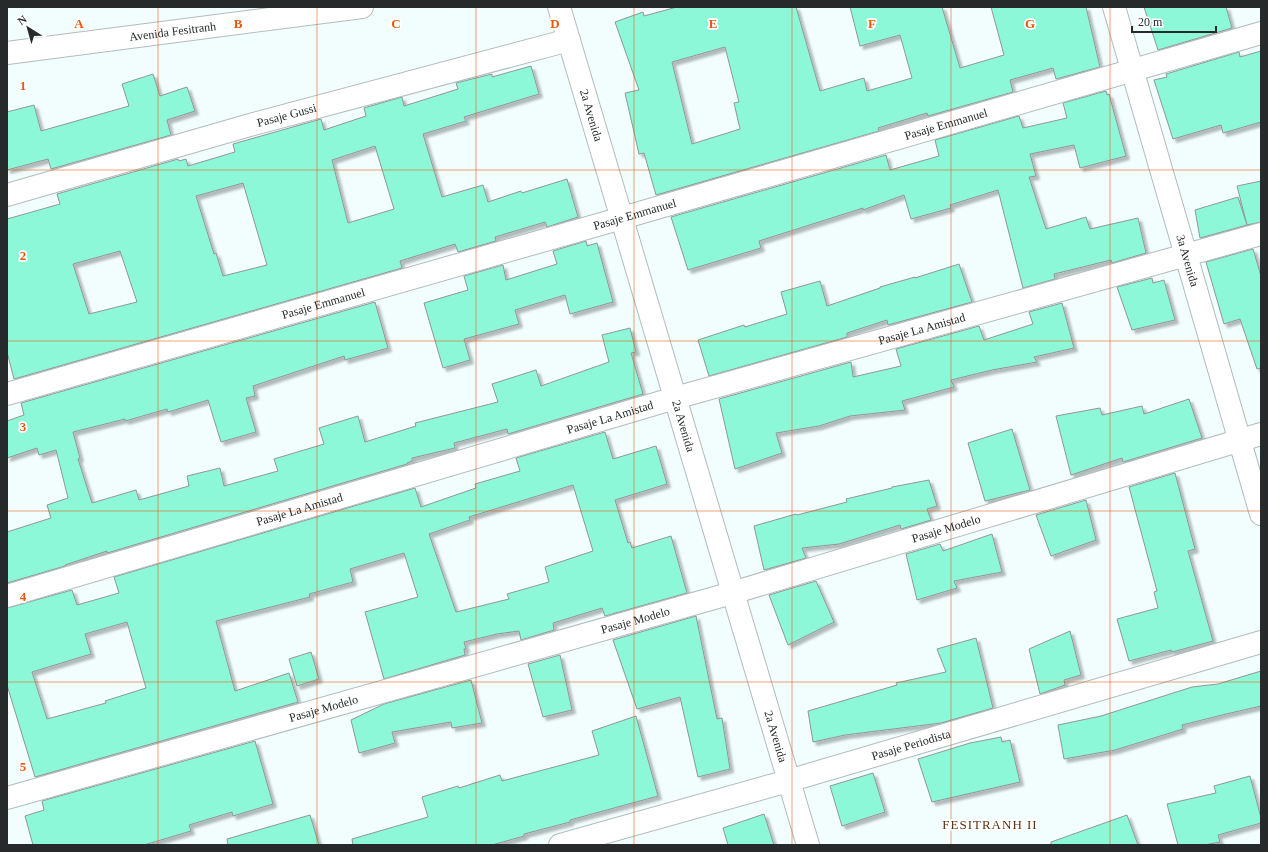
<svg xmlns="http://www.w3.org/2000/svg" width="1268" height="852" viewBox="0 0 1268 852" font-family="'Times New Roman',serif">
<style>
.building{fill:#8cf8d8;stroke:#8f9794;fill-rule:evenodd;filter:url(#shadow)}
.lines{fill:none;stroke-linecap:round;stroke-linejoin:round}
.minor-casing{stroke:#b2bcbc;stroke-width:24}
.minor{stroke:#fff;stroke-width:22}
.grid{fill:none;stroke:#e8590c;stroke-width:1;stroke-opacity:0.55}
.labels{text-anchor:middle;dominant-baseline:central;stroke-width:3.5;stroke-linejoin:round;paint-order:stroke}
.street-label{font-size:12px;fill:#262a2a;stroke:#fff}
.neighbourhood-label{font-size:13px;letter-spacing:1px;fill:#5f3111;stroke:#fff}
.grid-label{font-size:13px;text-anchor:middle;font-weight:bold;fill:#e8590c;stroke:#fff;stroke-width:3.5;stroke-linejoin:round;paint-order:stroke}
</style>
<defs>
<filter id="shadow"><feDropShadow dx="3.5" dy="3.5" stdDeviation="1" flood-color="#0004"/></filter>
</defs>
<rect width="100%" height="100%" fill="#f2fdfe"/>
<g class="building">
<path d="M 677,7 L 796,7 L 820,91 L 864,78 L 867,91 L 912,78 L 900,35 L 860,46 L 850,7 L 942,7 L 960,68 L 1004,55 L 991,7 L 1086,7 L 1100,67 L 1056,79 L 1053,68 L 1010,80 L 1013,92 L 928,116 L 927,113 L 878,128 L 879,131 L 656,195 L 644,153 L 639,154 L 625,93 L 639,90 L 615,22 L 643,12 L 644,16 ZM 725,47 L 739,102 L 734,103 L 740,129 L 692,144 L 672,62 Z"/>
<polygon points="1144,7 1226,7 1232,28 1158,50"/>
<polygon points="1261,51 1261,122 1223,133 1221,125 1173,139 1154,80 1167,77 1166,74 1239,52 1240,57"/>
<path d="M 531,66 L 539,94 L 464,117 L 466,121 L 423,134 L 442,197 L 483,185 L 488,202 L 521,191 L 522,193 L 567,179 L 578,217 L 547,227 L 545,222 L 495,237 L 496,241 L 458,252 L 455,244 L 400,261 L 402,268 L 14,379 L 7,352 L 7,219 L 60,204 L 57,194 L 178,159 L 179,161 L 186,159 L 188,166 L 235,152 L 233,144 L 321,119 L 324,130 L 366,116 L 364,108 L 402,97 L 404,106 L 458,89 L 456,83 L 492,74 L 492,77 ZM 375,146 L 394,209 L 348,223 L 332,160 ZM 243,183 L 267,265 L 223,276 L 216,253 L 214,254 L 196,196 ZM 120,251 L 137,302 L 89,314 L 73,264 Z"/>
<polygon points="153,74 160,96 187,87 195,111 167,120 171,135 51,169 48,159 7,170 7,112 34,105 41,131 129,106 122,84"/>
<polygon points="1106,91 1107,95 1109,94 1126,156 1080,168 1074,145 1030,154 1036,176 1029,177 1046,229 1086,217 1090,229 1138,218 1146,253 1112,263 1111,260 1054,274 1055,279 1023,288 998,190 950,205 951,208 911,219 904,195 863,210 863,208 759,241 761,248 688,270 671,217 886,155 890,170 939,156 935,140 1019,116 1023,128 1067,118 1063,103"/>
<polygon points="1261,181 1261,222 1247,225 1237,186"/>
<polygon points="1238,197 1247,225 1200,238 1195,210"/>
<polygon points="586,241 587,246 597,243 613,302 570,314 565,295 515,310 519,324 464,339 470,360 443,368 424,303 468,290 464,276 503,265 506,280 557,264 553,251"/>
<polygon points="1253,249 1261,276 1261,368 1257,369 1240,319 1224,324 1206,262"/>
<polygon points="959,264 972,302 888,325 887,320 847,333 847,337 709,376 698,340 744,325 745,327 787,314 781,292 820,281 827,306 880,288 880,287 915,277 915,278"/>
<polygon points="1152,278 1153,283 1164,280 1175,320 1132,330 1117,287"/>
<polygon points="375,302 388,348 345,360 344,356 253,386 255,396 246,398 256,432 221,442 208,400 168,412 167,409 125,421 125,419 73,432 80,458 78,459 92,503 136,490 139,500 189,486 187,476 220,468 224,486 278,471 274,459 324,444 319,428 358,416 365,442 416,426 415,423 498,402 492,384 536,370 541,386 609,362 602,335 630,328 636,352 631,353 643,394 508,434 507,429 454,443 455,448 412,458 412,461 407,463 407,464 107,553 107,551 65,565 65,566 7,583 7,532 51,518 47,505 68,498 56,450 39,455 37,448 7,458 7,421 24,415 21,403"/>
<polygon points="1062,303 1074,348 1034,357 1037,362 992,370 951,380 954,387 902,401 905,410 850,416 819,426 776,433 782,453 735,469 719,399 851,362 853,377 901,366 896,349 979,326 984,340 1033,324 1029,312"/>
<polygon points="1189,399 1202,438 1123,462 1122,458 1071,475 1056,416 1100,408 1102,415 1142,406 1144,414"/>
<polygon points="1012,429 1030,490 985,501 968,443"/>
<path d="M 605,432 L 613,459 L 656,446 L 667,484 L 615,500 L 628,543 L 630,542 L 632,548 L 671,536 L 687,593 L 605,616 L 602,608 L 553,623 L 554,630 L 521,640 L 519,631 L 497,634 L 464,642 L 466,649 L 464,649 L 465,655 L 384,679 L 365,612 L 418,597 L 404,553 L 350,569 L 353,582 L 309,594 L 310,597 L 216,621 L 235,691 L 289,673 L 298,702 L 35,777 L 7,685 L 7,608 L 72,590 L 77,605 L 119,593 L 114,577 L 415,488 L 421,507 L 476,488 L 475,484 L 520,471 L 516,458 ZM 573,485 L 593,551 L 545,567 L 549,582 L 507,594 L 509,599 L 456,612 L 429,534 L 470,520 L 469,517 ZM 127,622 L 146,688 L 105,701 L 106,703 L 47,719 L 32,672 L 91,654 L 85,634 Z"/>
<polygon points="1175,473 1195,549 1188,551 1213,641 1172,652 1171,650 1129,661 1117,619 1158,608 1154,592 1157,591 1129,487"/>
<polygon points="929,480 937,506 927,509 931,520 901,529 900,525 839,544 802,548 806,558 764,570 754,526 796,514 797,515 847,502 846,499 892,488 892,487"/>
<polygon points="1086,500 1096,540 1051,556 1036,515"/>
<polygon points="992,534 1002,572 954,581 957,588 917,600 906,554 940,544 943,551"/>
<polygon points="816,581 834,622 788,645 769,595"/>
<polygon points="696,616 717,719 722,718 730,769 698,777 680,697 637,709 613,640"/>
<polygon points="1070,631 1081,675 1064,680 1065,685 1040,694 1029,649"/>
<polygon points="976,638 993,708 941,723 845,735 813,742 808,711 897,685 896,683 946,672 937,649"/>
<polygon points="311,652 319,679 297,686 289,659"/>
<polygon points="560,655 572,710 543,717 528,664"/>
<polygon points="1261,671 1261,706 1226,714 1182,725 1183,729 1115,750 1064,759 1058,725 1101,716 1192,687 1218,684"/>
<polygon points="471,680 482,723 452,728 451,722 392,732 395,743 359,753 351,720 384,704"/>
<polygon points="636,716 658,796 570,820 570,822 524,834 524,836 492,845 353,845 352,839 428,817 422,797 458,786 459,788 500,775 502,781 599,755 592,731"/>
<polygon points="1001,737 1002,742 1010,740 1020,782 932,802 918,759 970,743"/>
<polygon points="255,741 273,804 233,816 232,812 189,825 191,831 144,845 33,845 25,816 44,810 42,801"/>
<polygon points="873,773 885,812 842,826 830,786"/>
<polygon points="1250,776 1261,818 1261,823 1218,835 1220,842 1204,845 1178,845 1167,804 1216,793 1214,786"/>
<polygon points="764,814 774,845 728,845 723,828"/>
<polygon points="310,815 319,845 228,845 227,839"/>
<polygon points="1127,815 1138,845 1051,845 1051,842"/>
</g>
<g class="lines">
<defs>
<g id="minor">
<path id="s1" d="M 559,7 L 808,845"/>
<path id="s2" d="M 1114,7 L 1261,514"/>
<path id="s3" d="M 7,53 L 362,7"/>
<path id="s4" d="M 7,195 L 250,125 L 569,40"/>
<path id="s5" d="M 7,394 L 622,218 L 1261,33"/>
<path id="s6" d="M 7,596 L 675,398 L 1261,234"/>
<path id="s7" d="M 7,798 L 732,593 L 1261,434"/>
<path id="s8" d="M 560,845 L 788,781 L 1261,642"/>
</g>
</defs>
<use href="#minor" class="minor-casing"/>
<use href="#minor" class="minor"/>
</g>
<path class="grid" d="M 158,7 L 158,845M 317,7 L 317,845M 476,7 L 476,845M 634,7 L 634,845M 792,7 L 792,845M 951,7 L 951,845M 1110,7 L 1110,845M 7,170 L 1261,170M 7,341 L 1261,341M 7,511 L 1261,511M 7,682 L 1261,682"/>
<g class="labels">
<g class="street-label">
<text stroke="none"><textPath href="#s3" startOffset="167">Avenida Fesitranh</textPath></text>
<text stroke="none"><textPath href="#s4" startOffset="291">Pasaje Gussi</textPath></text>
<text stroke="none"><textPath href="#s1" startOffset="113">2a Avenida</textPath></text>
<text stroke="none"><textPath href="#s5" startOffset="977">Pasaje Emmanuel</textPath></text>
<text stroke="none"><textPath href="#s5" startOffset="653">Pasaje Emmanuel</textPath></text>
<text stroke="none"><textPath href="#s2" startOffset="264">3a Avenida</textPath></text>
<text stroke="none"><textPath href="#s5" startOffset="329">Pasaje Emmanuel</textPath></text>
<text stroke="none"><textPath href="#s6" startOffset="953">Pasaje La Amistad</textPath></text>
<text stroke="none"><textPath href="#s6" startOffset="629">Pasaje La Amistad</textPath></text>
<text stroke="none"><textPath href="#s1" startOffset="437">2a Avenida</textPath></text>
<text stroke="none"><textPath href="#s6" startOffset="305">Pasaje La Amistad</textPath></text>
<text stroke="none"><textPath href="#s7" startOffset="977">Pasaje Modelo</textPath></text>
<text stroke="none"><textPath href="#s7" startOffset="653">Pasaje Modelo</textPath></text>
<text stroke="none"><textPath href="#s7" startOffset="329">Pasaje Modelo</textPath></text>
<text stroke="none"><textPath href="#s1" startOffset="761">2a Avenida</textPath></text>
<text stroke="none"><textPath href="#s8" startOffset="365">Pasaje Periodista</textPath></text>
</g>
<g class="neighbourhood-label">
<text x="990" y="824">FESITRANH II</text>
</g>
</g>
<g class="grid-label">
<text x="79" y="28">A</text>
<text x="238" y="28">B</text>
<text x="396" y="28">C</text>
<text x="555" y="28">D</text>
<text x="713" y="28">E</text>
<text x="872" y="28">F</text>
<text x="1030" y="28">G</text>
<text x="23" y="90">1</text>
<text x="23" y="260">2</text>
<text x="23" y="431">3</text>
<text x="23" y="601">4</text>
<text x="23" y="771">5</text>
</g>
<rect width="1268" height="852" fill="none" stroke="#262a2a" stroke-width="16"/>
<g transform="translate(28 28) rotate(323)" stroke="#ffffff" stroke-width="3" paint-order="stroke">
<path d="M0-3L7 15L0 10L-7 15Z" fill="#262a2a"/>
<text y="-6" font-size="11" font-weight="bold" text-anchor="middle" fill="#262a2a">N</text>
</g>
<path d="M1132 26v6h84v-6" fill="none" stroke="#262a2a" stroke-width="2"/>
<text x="1138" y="26" font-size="12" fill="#262a2a" stroke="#ffffff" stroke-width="3" paint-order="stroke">20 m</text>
</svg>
